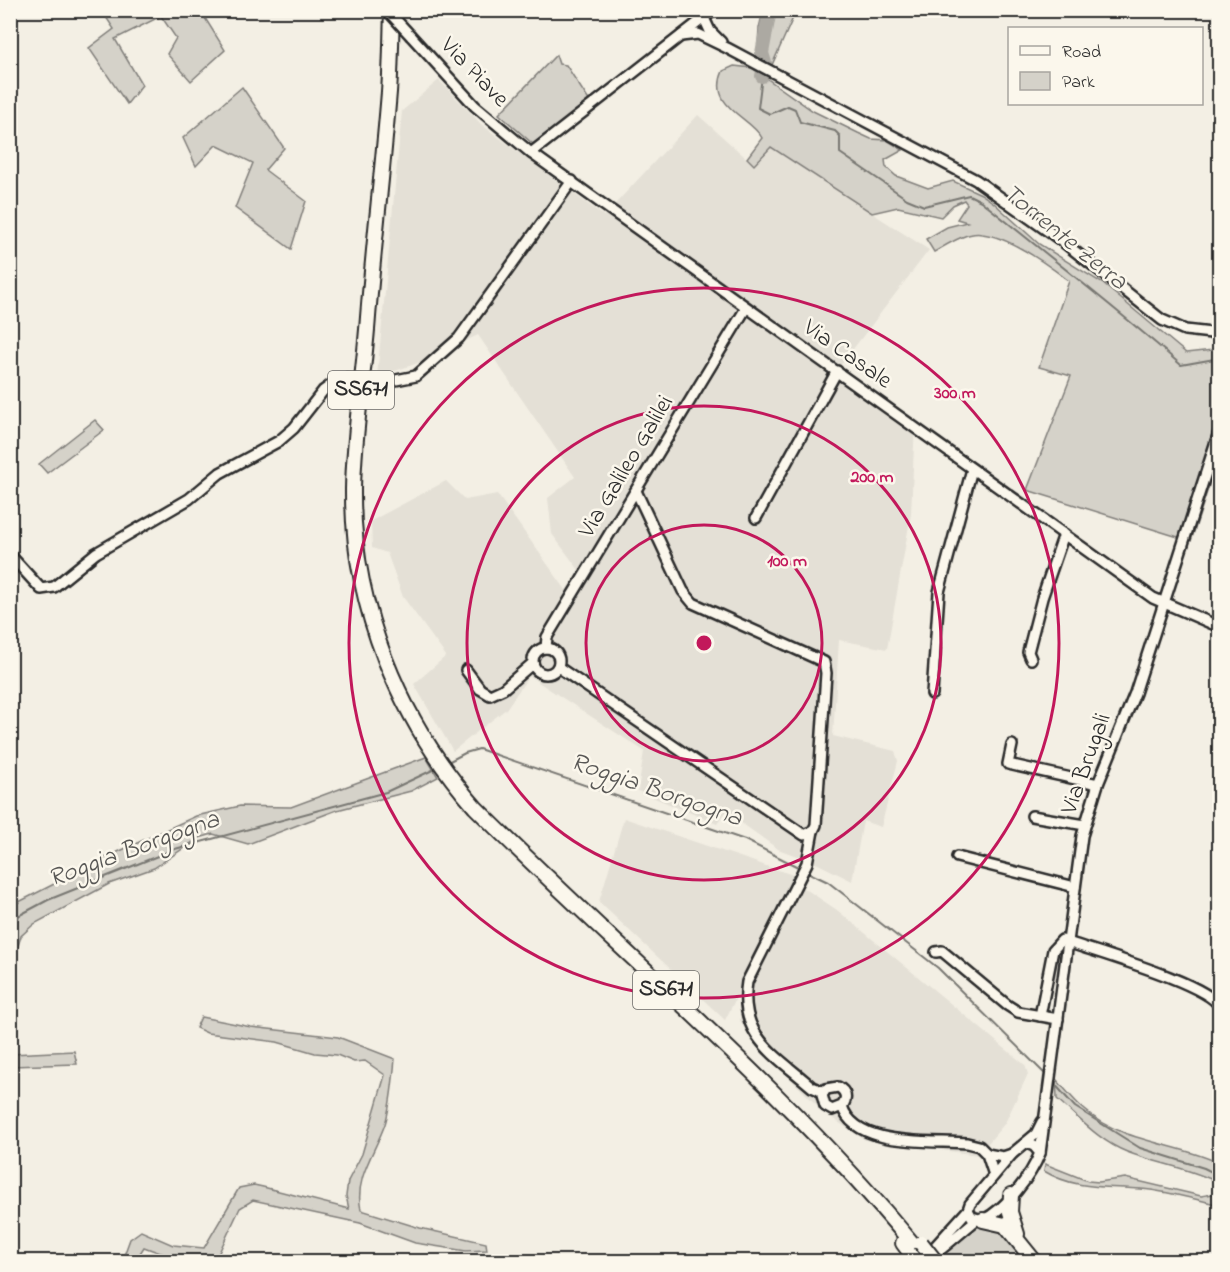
<svg xmlns="http://www.w3.org/2000/svg" width="1230" height="1272" viewBox="0 0 1230 1272" font-family="'Indie Flower',sans-serif">
<style>
.built{fill:#e4e0d6}
.green{fill:#d5d2c9;stroke:#807e7a;stroke-width:1.5}
.lines{fill:none;stroke-linecap:round;stroke-linejoin:round}
.stream{stroke:#787772;stroke-width:2}
.river{stroke:#aca9a2;stroke-width:14}
.minor-casing{stroke:#2b2b2b;stroke-width:14}
.highway-casing{stroke:#2b2b2b;stroke-width:18}
.minor{stroke:#fbf7ec;stroke-width:9}
.highway{stroke:#fbf7ec;stroke-width:14}
.minor-bridge-casing{stroke:#2b2b2b;stroke-width:14;stroke-linecap:butt}
.highway-bridge-casing{stroke:#2b2b2b;stroke-width:18;stroke-linecap:butt}
.minor-bridge{stroke:#fbf7ec;stroke-width:9}
.highway-bridge{stroke:#fbf7ec;stroke-width:14}
.ring{fill:none;stroke:#c2185b;stroke-width:3}
.labels{text-anchor:middle;dominant-baseline:central;stroke-width:5;stroke-linejoin:round;paint-order:stroke}
.shield{fill:#fbf7ec;stroke:#696865;stroke-width:1.5}
.shield-label{font-size:22px;font-weight:bold;fill:#2b2b2b}
.street-label{font-size:24px;fill:#2b2b2b;stroke:#fbf7ec}
.water-label{font-size:26px;font-style:italic;fill:#585755;stroke:#fbf7ec}
.centre{fill:#c2185b;stroke:#fbf7ec;stroke-width:3}
.ring-label{font-size:18px;text-anchor:middle;font-weight:bold;fill:#c2185b;stroke:#fbf7ec;stroke-width:5;stroke-linejoin:round;paint-order:stroke}
</style>
<rect width="100%" height="100%" fill="#f3efe4"/>
<filter id="ink" filterUnits="userSpaceOnUse"><feTurbulence type="fractalNoise" baseFrequency=".0167" numOctaves="2"/><feDisplacementMap in="SourceGraphic" scale="12" xChannelSelector="R" yChannelSelector="G"/><feConvolveMatrix kernelMatrix="1 2 1 2 8 2 1 2 1" color-interpolation-filters="sRGB"/></filter>
<g filter="url(#ink)">
<g class="built">
<polygon points="439,80 482,125 604,216 698,115 754,165 770,147 929,250 840,366 915,422 911,514 887,649 839,640 833,736 895,751 898,761 881,827 863,821 852,881 818,864 778,849 726,812 717,824 638,791 644,751 529,676 506,709 453,751 414,684 446,656 403,597 387,553 372,548 371,521 446,481 465,500 497,494 566,590 579,570 552,534 548,498 575,477 478,335 424,361 377,377 402,111"/>
<polygon points="624,818 793,875 790,882 807,890 837,910 1025,1065 1028,1074 1005,1123 978,1155 865,1140 826,1114 751,1040 740,1020 740,990 725,1020 599,902"/>
</g>
<g class="green">
<polygon points="200,10 225,50 191,81 167,54 176,38 161,16 115,39 142,85 127,104 89,48 114,29 102,11"/>
<polygon points="763,11 796,11 772,65 757,58 759,28"/>
<polygon points="556,55 559,64 566,65 590,102 533,144 499,114"/>
<path d="M 734,66 L 752,68 L 813,111 L 858,133 L 871,139 L 887,140 L 903,150 L 885,160 L 886,167 L 896,176 L 928,188 L 953,181 L 981,194 L 994,203 L 1039,244 L 1102,283 L 1186,353 L 1213,350 L 1219,353 L 1219,455 L 1191,541 L 1027,490 L 1071,376 L 1039,367 L 1069,281 C 1047,264 1010,237 982,234 C 967,231 947,245 934,252 L 926,239 L 947,227 L 967,222 L 957,219 L 967,204 L 964,200 L 953,205 L 941,217 L 898,207 L 872,213 L 771,147 L 754,165 L 747,158 L 762,138 C 751,117 707,107 723,71 Z"/>
<polygon points="242,87 284,148 265,170 306,201 291,249 235,208 253,163 216,145 196,166 183,138"/>
<polygon points="95,420 104,430 47,473 39,464"/>
<polygon points="426,757 438,777 411,791 337,810 248,844 213,834 199,838 154,868 109,884 34,924 21,936 15,956 11,963 11,906 109,856 196,816 240,806 291,807"/>
<path d="M 201,1017 L 251,1027 L 338,1037 L 395,1059 C 393,1079 391,1105 385,1124 C 375,1153 354,1178 361,1210 L 420,1228 L 486,1243 L 487,1250 L 466,1251 L 415,1243 L 360,1223 L 253,1200 L 240,1208 L 215,1261 C 190,1262 168,1257 144,1247 L 135,1261 L 122,1261 L 130,1239 L 141,1231 L 173,1245 L 204,1248 L 239,1188 L 254,1185 L 263,1187 L 349,1209 L 346,1196 L 348,1181 L 362,1154 L 385,1075 L 365,1061 L 354,1062 L 337,1055 L 315,1053 L 277,1042 L 207,1033 L 196,1028 Z"/>
<polygon points="74,1051 77,1064 11,1066 11,1054"/>
<path d="M 1056,1079 C 1065,1089 1074,1101 1085,1110 C 1121,1142 1177,1143 1219,1163 L 1219,1183 C 1190,1168 1158,1164 1127,1152 C 1100,1142 1078,1117 1057,1099 Z"/>
<path d="M 1045,1164 L 1088,1181 L 1099,1182 L 1125,1178 L 1201,1196 L 1219,1193 L 1219,1205 C 1194,1199 1167,1191 1141,1189 C 1107,1186 1075,1190 1044,1171 Z"/>
<polygon points="980,1223 1001,1226 1030,1261 943,1261 938,1255"/>
</g>
<g class="lines">
<g class="stream">
<path d="M 762,76 L 758,108 L 770,114 L 788,106 L 795,109 L 800,122 L 835,131 L 840,136 L 840,153 L 907,199 L 924,206 L 969,195 L 981,201 C 1048,256 1116,308 1181,365 L 1220,358"/>
<polyline points="446,763 465,753 479,749 745,840 800,868"/>
<polyline points="805,871 828,882 938,968 1047,1076"/>
<polyline points="10,932 18,916 48,900 175,849 386,792 439,767"/>
<polyline points="1053,1082 1075,1107 1140,1148 1204,1168 1220,1176"/>
</g>
<polyline class="river" points="762,76 765,63 762,53 770,10"/>
<defs>
<g id="minor">
<polyline points="704,18 710,31 721,42"/>
<polyline points="411,36 475,106 531,153 1153,598 1220,627"/>
<polyline points="681,36 698,34 727,48 976,180 1062,241 1162,320 1185,330 1220,334"/>
<polyline points="531,153 714,10"/>
<polyline points="381,383 416,376 459,338 572,181"/>
<polyline points="756,518 837,371"/>
<polyline points="10,555 41,589 54,587 96,553 189,499 220,473 279,441 294,428 323,391 334,383 346,379"/>
<circle cx="546" cy="661" r="13"/>
<polyline points="546,648 547,637 746,308"/>
<polyline points="1031,659 1028,652 1042,598 1064,534"/>
<polyline points="558,667 804,835 813,831 816,825 826,673 824,662 693,603 683,591 636,491"/>
<polyline points="466,670 480,689 490,695 503,689 533,663"/>
<polyline points="932,694 939,592 972,469"/>
<polyline points="1012,745 1008,764 1098,784"/>
<polyline points="1032,816 1085,825"/>
<path d="M 813,831 L 807,863 L 747,982 C 738,1037 776,1055 812,1087 L 824,1092"/>
<polyline points="957,857 1075,887"/>
<polyline points="936,952 942,951 1007,1005 1018,1012 1058,1019"/>
<path d="M 1040,1016 L 1053,950 L 1062,940 C 1091,951 1208,983 1220,1007"/>
<path d="M 842,1106 L 832,1110 L 825,1106 L 822,1095 L 826,1089 L 838,1087 C 846,1091 848,1099 842,1106 C 855,1148 931,1140 967,1143 L 979,1146 L 987,1154"/>
<path d="M 1027,1143 L 1034,1146 L 1040,1153 C 1031,1176 1006,1209 983,1220 L 972,1217 L 968,1210 L 970,1204 L 1012,1154 L 1036,1134 L 1042,1122"/>
<polyline points="1040,1153 1082,836 1098,784 1135,693 1220,429"/>
<polyline points="994,1175 987,1154 1003,1157 1012,1154"/>
<polyline points="930,1252 968,1210"/>
<polyline points="921,1262 939,1251 976,1220"/>
</g>
<g id="highway">
<path d="M 392,10 C 391,38 391,65 389,92 C 383,167 374,242 368,317 C 364,374 354,431 353,489 C 352,606 399,720 475,807 C 622,954 784,1087 916,1248"/>
<polyline points="1011,1195 1010,1212 1017,1234"/>
<polyline points="983,1220 1005,1225 1035,1262"/>
<polyline points="903,1243 917,1262"/>
</g>
</defs>
<use href="#minor" class="minor-casing"/>
<use href="#highway" class="highway-casing"/>
<use href="#minor" class="minor"/>
<use href="#highway" class="highway"/>
<defs>
<g id="minor-bridge">
<polyline points="387,10 411,36"/>
<polyline points="346,379 381,383"/>
</g>
<polyline id="highway-bridge" points="921,1243 936,1262"/>
</defs>
<use href="#minor-bridge" class="minor-bridge-casing"/>
<use href="#highway-bridge" class="highway-bridge-casing"/>
<use href="#minor-bridge" class="minor-bridge"/>
<use href="#highway-bridge" class="highway-bridge"/>
</g>
</g>
<g class="ring">
<circle cx="704" cy="643" r="118"/>
<circle cx="704" cy="643" r="237"/>
<circle cx="704" cy="643" r="355"/>
</g>
<g class="labels">
<g class="shield">
<rect x="328" y="371" width="66" height="38" rx="4.5"/>
<rect x="633" y="971" width="66" height="38" rx="4.5"/>
</g>
<g class="shield-label">
<text x="361" y="390">SS671</text>
<text x="666" y="990">SS671</text>
</g>
<g class="street-label">
<text transform="translate(474 73) rotate(46)">Via Piave</text>
<text transform="translate(847 355) rotate(35)">Via Casale</text>
<text transform="translate(627 467) rotate(-59)">Via Galileo Galilei</text>
<text transform="translate(1087 764) rotate(-70)">Via Brugali</text>
</g>
<g class="water-label">
<text transform="translate(1064 238) rotate(39)">Torrente Zerra</text>
<text transform="translate(656 791) rotate(19)">Roggia Borgogna</text>
<text transform="translate(134 850) rotate(-20)">Roggia Borgogna</text>
</g>
</g>
<circle cx="704" cy="643" r="9" class="centre"/>
<g class="ring-label">
<text x="955" y="398">300 m</text>
<text x="872" y="482">200 m</text>
<text x="787" y="566">100 m</text>
</g>
<rect width="1230" height="1272" fill="none" stroke="#fbf7ec" stroke-width="36"/>
<rect x="18" y="18" width="1194" height="1236" fill="none" stroke="#2b2b2b" stroke-width="2" filter="url(#ink)"/>
<rect x="1008" y="27" width="195" height="78" fill="#fbf7ec" stroke="#a8a59f" stroke-width="1.5"/>
<rect x="1020" y="46" width="30" height="9" fill="#fbf7ec" stroke="#a8a59f" stroke-width="1.5"/>
<text x="1062" y="57" font-size="18" fill="#2b2b2b">Road</text>
<rect x="1020" y="72" width="30" height="18" fill="#d5d2c9" stroke="#a8a59f" stroke-width="1.5"/>
<text x="1062" y="87" font-size="18" fill="#2b2b2b">Park</text>
</svg>
